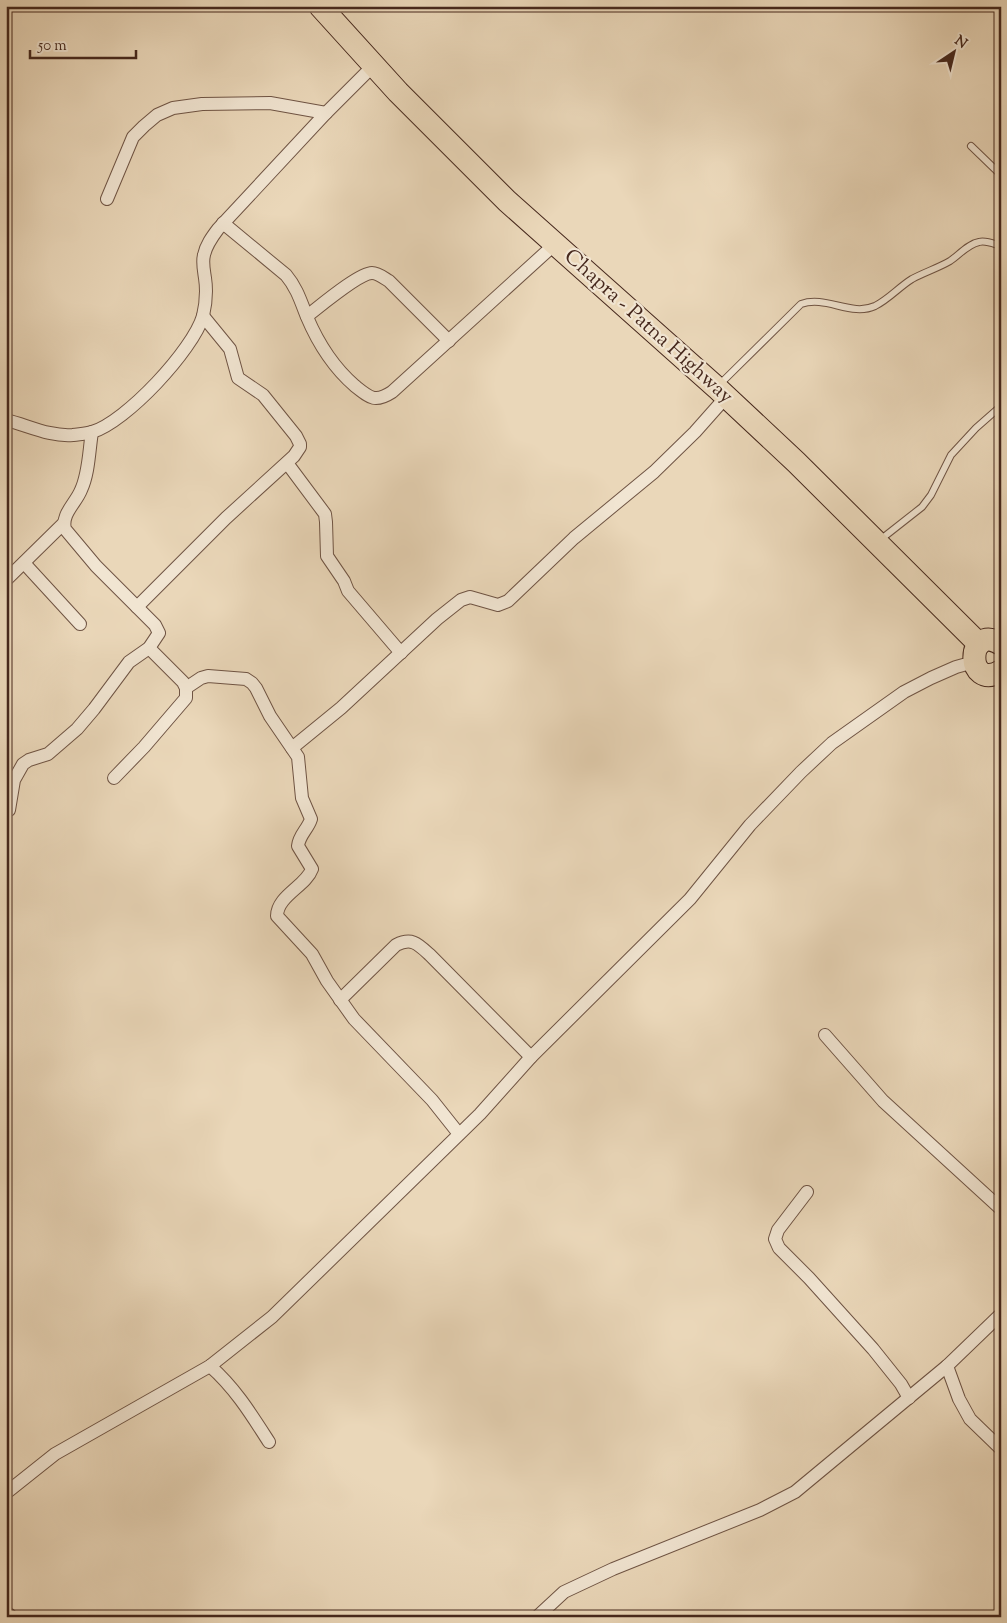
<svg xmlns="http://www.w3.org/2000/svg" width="1007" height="1623" viewBox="0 0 1007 1623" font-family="'Sorts Mill Goudy',serif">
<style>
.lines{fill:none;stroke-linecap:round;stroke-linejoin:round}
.lane-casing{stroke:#6f5444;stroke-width:8}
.street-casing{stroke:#6f5444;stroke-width:14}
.highway-casing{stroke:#46281d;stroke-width:24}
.lane{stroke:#f1e5d2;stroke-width:6}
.street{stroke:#f1e5d2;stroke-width:12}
.highway{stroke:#ead7b9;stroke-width:22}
.labels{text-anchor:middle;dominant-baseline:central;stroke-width:4.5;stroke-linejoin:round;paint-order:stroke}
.street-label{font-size:21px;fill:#46281d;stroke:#f1e5d2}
</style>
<rect width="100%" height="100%" fill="#ead7b9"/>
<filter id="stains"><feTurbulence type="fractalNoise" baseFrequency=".004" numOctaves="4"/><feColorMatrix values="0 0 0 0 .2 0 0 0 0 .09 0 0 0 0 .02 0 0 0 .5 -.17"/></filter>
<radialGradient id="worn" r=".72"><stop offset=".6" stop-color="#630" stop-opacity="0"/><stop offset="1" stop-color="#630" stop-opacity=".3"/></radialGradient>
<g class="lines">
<defs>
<g id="lane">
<polyline points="971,146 1001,175"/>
<path d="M 719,385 L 801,304 C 826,295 851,317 875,306 C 889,299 899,287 912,279 C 925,272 938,268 950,261 C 959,255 968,244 979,242 C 986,240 994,244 1001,246"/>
<polyline points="880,540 922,507 931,495 951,455 976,428 1001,406"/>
</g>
<g id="street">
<polyline points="107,199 133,137 144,126 157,115 173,108 202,104 270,103 326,113"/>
<path d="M 223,223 L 286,275 C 297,288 301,302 307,317 C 318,343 333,367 355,386 C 370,398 375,403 392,392 L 555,244"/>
<path d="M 307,316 C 319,307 359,273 372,273 C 378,273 384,278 389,281 L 449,341"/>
<path d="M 6,420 C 27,425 50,437 73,435 C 79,434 86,434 92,432 C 126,422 193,350 203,316 C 206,303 207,291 205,278 C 204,271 202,262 204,255 C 206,245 212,237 218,229 L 326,113 L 374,65"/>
<polyline points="287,463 325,514 326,522 327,556 344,581 348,591 401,653"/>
<polyline points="24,563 80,624"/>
<polyline points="6,580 64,523"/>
<polyline points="137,607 226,518 294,456 300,447 300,444 296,436 263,395 238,378 230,349 203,316"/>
<path d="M 186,688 L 201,678 L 208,676 L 246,679 L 252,683 L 256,688 L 270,716 L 298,757 L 302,798 L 311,819 C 308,829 299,835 298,846 L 312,869 C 306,886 277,896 277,916 L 312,954 L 327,981 L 354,1019 L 432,1100 L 459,1134"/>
<polyline points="292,748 341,708 437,619 461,600 470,597 498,605 508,601 574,538 654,472 695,432 726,397"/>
<polyline points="114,778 144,747 186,698 186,688 183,682 149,648"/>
<path d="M 9,810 L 14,780 L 23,764 L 29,760 L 48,754 L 77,729 L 94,709 L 129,662 L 149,648 L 159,633 L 155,625 L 96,566 L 65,529 C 61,514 76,503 81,490 C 89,473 89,450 92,432"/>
<path d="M 340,1000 L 396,945 C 412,937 418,944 430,955 L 531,1057"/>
<polyline points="825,1035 883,1101 1001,1209"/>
<polyline points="807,1192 778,1230 775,1239 779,1248 809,1278 873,1349 901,1384 909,1398"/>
<path d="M 210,1366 C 235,1388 251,1414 269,1442"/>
<polyline points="947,1366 959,1399 970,1419 1001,1449"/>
<polyline points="6,1493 55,1454 210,1366 272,1317 480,1114 531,1057 690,899 750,825 801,772 832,743 904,692 931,678 956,667 974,662"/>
<polyline points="6,1612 12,1617"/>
<polyline points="537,1617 564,1592 613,1569 760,1510 795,1492 947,1366 1001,1314"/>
</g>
<g id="highway">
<polyline points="320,6 398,92 507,201 717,388 796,462 979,644"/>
<path d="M 1001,644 C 966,622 965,692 1001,671"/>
</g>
</defs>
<use href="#lane" class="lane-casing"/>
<use href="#street" class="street-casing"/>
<use href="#highway" class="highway-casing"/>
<use href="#lane" class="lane"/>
<use href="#street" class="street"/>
<use href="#highway" class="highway"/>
</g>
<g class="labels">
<g class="street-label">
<text transform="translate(648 327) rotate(42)">Chapra - Patna Highway</text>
</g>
</g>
<rect width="1007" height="1623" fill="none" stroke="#ead7b9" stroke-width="25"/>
<rect x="8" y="8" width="992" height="1608" fill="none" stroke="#46281d" stroke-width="2.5"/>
<rect x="12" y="12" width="982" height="1598" fill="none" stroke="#46281d"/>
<g transform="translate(954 52) rotate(35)" stroke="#f1e5d2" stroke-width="4" paint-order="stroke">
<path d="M0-4L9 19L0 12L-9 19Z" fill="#46281d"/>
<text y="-8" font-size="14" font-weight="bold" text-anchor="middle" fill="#46281d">N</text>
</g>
<path d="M30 50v8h106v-8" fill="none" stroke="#46281d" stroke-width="2.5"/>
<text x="38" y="50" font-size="15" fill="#46281d" stroke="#f1e5d2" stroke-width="4" paint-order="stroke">50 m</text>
<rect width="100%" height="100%" filter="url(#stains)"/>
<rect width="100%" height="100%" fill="url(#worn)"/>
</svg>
